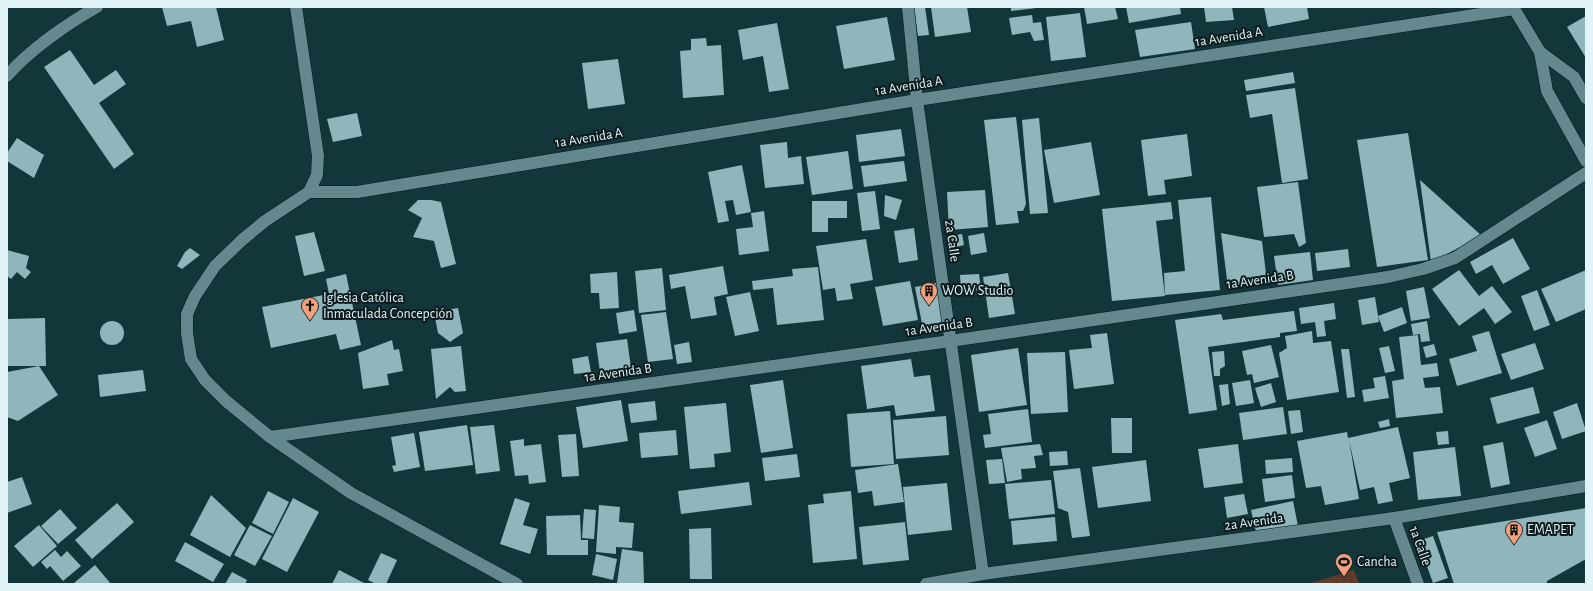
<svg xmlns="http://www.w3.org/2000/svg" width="1593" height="591" viewBox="0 0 1593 591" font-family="'Alegreya Sans',sans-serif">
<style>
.pitch{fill:#5e3c2c}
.building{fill:#90b5bb}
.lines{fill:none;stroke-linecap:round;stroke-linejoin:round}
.street-casing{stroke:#031c20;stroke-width:13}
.secondary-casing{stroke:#031c20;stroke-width:13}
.street{stroke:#64888e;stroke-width:12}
.secondary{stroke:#64888e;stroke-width:12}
.labels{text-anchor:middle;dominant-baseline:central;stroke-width:4;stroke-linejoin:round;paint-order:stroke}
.street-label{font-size:14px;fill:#e1f4f7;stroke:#0c1b1d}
.poi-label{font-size:14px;fill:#e1f4f7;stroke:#0c1b1d;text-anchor:start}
</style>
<rect width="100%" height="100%" fill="#13363b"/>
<polygon class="pitch" points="1354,570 1359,584 1308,584"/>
<g class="building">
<polygon points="162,7 216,7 224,40 197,47 191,21 167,26"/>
<polygon points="914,7 925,7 929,35 918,36"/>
<polygon points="931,7 967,7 971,32 935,37"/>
<polygon points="1011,7 1036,7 1036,8 1011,11"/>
<polygon points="1084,7 1115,7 1118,19 1087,24"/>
<polygon points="1126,7 1180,7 1181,14 1129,23"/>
<polygon points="1204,7 1232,7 1234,20 1206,22"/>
<polygon points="1264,7 1307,7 1309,19 1268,27"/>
<polygon points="1080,13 1086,57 1051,61 1046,17"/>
<polygon points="1032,15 1033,23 1041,22 1044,40 1034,41 1030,32 1012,35 1009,18"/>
<polygon points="1586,16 1586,58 1567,27"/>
<polygon points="887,17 895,60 844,69 836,26"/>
<polygon points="1191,22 1195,49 1140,57 1135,30"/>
<polygon points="777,23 789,89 769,92 763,56 743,60 738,30"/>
<polygon points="706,38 707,46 721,45 724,95 683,98 680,51 691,50 691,39"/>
<polygon points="70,50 94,85 116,70 126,84 99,103 134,154 114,169 44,67"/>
<polygon points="618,59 625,104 588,109 582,63"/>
<polygon points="1293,72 1295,83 1246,91 1244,80"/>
<polygon points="1295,88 1308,179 1282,183 1272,114 1250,118 1246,95"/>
<polygon points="357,113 362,136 333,142 327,119"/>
<polygon points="1016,117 1026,204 1023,211 1017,211 1019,223 996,225 984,120"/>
<polygon points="1039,118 1048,213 1030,214 1022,120"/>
<polygon points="901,129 905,156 859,162 856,135"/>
<polygon points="1408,133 1428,260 1377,267 1357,140"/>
<polygon points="1187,134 1192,176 1164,180 1166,194 1148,196 1141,140"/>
<polygon points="17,138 44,155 34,178 7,161 7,153"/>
<polygon points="787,142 788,158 801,156 804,184 765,188 760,145"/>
<polygon points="1091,142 1100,195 1054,203 1044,150"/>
<polygon points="848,151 853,189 812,195 806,157"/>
<polygon points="904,161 907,181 864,187 861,166"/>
<polygon points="742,165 751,212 736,215 733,200 725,201 729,221 718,223 708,172"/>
<polygon points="1420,180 1482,236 1431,262"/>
<polygon points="1298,182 1306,243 1299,247 1294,234 1264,237 1257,187"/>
<polygon points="985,190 988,227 949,230 947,192"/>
<polygon points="875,191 880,229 862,231 857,193"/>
<polygon points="885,195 902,200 896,220 884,216"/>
<polygon points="1211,197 1220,290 1165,295 1164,273 1185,271 1178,200"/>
<polygon points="418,200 431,200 441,202 456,264 441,268 434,241 413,237 422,218 408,210"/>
<polygon points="812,201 847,201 847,218 828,218 828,232 812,232"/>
<polygon points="1171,202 1173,219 1156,221 1165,296 1112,301 1102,209"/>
<polygon points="764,211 769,251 739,255 736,229 753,227 751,213"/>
<polygon points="914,228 918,260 899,263 894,231"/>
<polygon points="314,232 325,271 304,276 295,236"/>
<polygon points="984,233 987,252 971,255 968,236"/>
<polygon points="1221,233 1262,241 1267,282 1228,287"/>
<polygon points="962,234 964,245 953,248 951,236"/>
<polygon points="1513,238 1530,269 1503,284 1492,265 1476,274 1470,262"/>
<polygon points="866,239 873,280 850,284 853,299 837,301 835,288 823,290 816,246"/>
<polygon points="190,248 200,255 182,269 177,266 185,252"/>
<polygon points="1348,249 1350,267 1317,271 1315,253"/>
<polygon points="7,250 29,256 26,268 31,272 25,279 17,272 11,279 7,276"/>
<polygon points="1310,252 1313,280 1278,285 1274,256"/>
<polygon points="723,266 728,294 714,297 717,315 691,319 685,286 671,289 669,275"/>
<polygon points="818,267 824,320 777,325 773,288 753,290 752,281 793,276 792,269"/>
<polygon points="662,268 666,310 639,313 635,271"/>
<polygon points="1459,270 1479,296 1492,286 1512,312 1495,324 1484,308 1459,326 1432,289"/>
<polygon points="1586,270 1586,309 1556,322 1541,289"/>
<polygon points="617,272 619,308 600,309 599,293 591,293 590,274"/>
<polygon points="1008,273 1015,314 989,318 983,277"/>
<polygon points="346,274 361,345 340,350 336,334 271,348 262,307 329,294 326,279"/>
<polygon points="979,274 981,290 961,292 960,275"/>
<polygon points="910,281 918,320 883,326 875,287"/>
<polygon points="937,283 943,326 923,329 915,287"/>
<polygon points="1424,287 1430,318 1411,321 1406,291"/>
<polygon points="1537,290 1550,325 1534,331 1521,296"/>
<polygon points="750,292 759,331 735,336 726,297"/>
<polygon points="1375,297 1378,316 1402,307 1407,323 1384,332 1378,316 1379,322 1362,325 1358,300"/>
<polygon points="1334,303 1336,319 1324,321 1326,336 1317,337 1315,322 1301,324 1299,308"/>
<polygon points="458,308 463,333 450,342 438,333 434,312"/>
<polygon points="634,310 637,331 619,334 616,313"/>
<polygon points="1294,311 1297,331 1280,333 1280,337 1208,347 1217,410 1189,414 1175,320 1221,314 1223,320"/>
<polygon points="666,312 673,359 648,362 641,315"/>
<polygon points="45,318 46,366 7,366 7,319"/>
<circle cx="112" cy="333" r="12"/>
<polygon points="1427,321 1430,341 1421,342 1420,334 1413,335 1411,324"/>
<polygon points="1312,331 1313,343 1331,341 1339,392 1287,400 1279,353 1287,348 1285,336"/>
<polygon points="1489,331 1502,373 1457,386 1449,359 1477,351 1472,336"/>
<polygon points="1107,333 1114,384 1074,389 1069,350 1092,348 1090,335"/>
<polygon points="1418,335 1421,365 1437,363 1439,376 1423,378 1425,388 1440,387 1443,413 1396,418 1392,381 1404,379 1399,337"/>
<polygon points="627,339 631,368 621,369 622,377 611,379 610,371 600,372 596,343"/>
<polygon points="392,340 394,350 399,349 403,371 387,374 389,385 363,389 358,353"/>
<polygon points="689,342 692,362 677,364 674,345"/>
<polygon points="1535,343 1544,369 1511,380 1501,354"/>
<polygon points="1434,344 1437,355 1426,358 1423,347"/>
<polygon points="1271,345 1279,377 1254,383 1252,374 1247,375 1242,351"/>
<polygon points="461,346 466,391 455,392 450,387 436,399 431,349"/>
<polygon points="1389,346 1395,371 1385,373 1379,348"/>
<polygon points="1018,348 1027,405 979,412 971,355"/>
<polygon points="1341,349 1349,349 1355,397 1347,398"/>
<polygon points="1224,351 1225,366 1220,369 1220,376 1214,376 1212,352"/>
<polygon points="1065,352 1068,412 1031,414 1027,353"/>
<polygon points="588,356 591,372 574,374 572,359"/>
<polygon points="911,359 914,377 930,375 935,411 896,416 894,405 867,409 861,366"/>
<polygon points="39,366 58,395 18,421 7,417 7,372"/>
<polygon points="143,370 146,391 100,397 98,375"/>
<polygon points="1385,376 1389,398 1364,402 1362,390 1375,388 1373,378"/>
<polygon points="783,380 793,448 761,453 750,385"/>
<polygon points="1250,380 1254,403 1236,406 1232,383"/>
<polygon points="1271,383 1276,402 1261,407 1255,388"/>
<polygon points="1228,384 1230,404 1222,406 1219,385"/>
<polygon points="1533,387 1540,413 1497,424 1490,398"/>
<polygon points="621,400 628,441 583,448 576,407"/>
<polygon points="655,401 657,420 631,423 628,404"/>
<polygon points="726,403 731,452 714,454 715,467 690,469 684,407"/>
<polygon points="1577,403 1586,431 1562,439 1553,412"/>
<polygon points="1283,407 1287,434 1243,440 1239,413"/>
<polygon points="1028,409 1032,442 985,448 983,435 991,434 988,414"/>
<polygon points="1300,410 1303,432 1291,434 1288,411"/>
<polygon points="890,411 894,464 851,467 847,414"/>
<polygon points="946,416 949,455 896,459 893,420"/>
<polygon points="1111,418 1132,418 1132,453 1112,453"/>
<polygon points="1389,419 1390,426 1380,428 1378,422"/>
<polygon points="1547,420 1557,449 1535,457 1524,428"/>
<polygon points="467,425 473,465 425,471 419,432"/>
<polygon points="494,425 500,471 476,474 470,427"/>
<polygon points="1398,427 1410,478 1389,483 1393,501 1378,504 1374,487 1360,490 1349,440 1359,499 1325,505 1321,486 1306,488 1297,441 1347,432 1348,438"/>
<polygon points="676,430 678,455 641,458 639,433"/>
<polygon points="1448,431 1449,444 1438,445 1436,432"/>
<polygon points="414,433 420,467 394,472 392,466 396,465 391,437"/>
<polygon points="576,434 579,476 562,477 558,435"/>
<polygon points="524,439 524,446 541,444 546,482 529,484 528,475 515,476 510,441"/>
<polygon points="1503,442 1510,484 1491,488 1483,446"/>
<polygon points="1040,444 1043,455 1034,456 1036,468 1021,469 1022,479 1007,482 1001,448"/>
<polygon points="1238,444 1243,483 1204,488 1198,449"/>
<polygon points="1455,447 1461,496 1418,500 1413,452"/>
<polygon points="1067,451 1068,465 1050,466 1049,452"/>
<polygon points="797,454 800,477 765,481 762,458"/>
<polygon points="1292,458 1293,472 1266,474 1265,460"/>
<polygon points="1002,459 1005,483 989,484 986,460"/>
<polygon points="1146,460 1151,501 1098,508 1092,467"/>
<polygon points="898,464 904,502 874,506 872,491 858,493 855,470"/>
<polygon points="1080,468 1090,536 1072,538 1068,512 1058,508 1053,471"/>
<polygon points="1292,475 1295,498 1265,502 1262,479"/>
<polygon points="22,477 32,504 7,513 7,482"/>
<polygon points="1051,480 1055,514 1009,519 1005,484"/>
<polygon points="749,482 752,505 681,514 678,491"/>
<polygon points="947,483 952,530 908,535 903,487"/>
<polygon points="268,491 289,502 273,534 252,523"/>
<polygon points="851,491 857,559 813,563 808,505 824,503 823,494"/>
<polygon points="1244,494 1248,514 1227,518 1224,497"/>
<polygon points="211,495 246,528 230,557 190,535"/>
<polygon points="293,498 319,512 287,572 262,559"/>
<polygon points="515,498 530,503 523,525 538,529 530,554 500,544"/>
<polygon points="1293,501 1298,526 1257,536 1251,510"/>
<polygon points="117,503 134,522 92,559 75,540"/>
<polygon points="599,505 620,507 619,522 634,523 632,548 616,547 616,554 596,552"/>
<polygon points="1586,508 1586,559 1547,581 1547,584 1454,584 1437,532"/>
<polygon points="60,509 77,528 58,544 41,526"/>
<polygon points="584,509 596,510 594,539 582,538"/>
<polygon points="580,515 581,540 588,540 588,555 547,555 546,516"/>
<polygon points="1055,517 1057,541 1013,545 1011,521"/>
<polygon points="905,522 909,560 863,565 859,527"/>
<polygon points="39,525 57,546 33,567 14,546"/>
<polygon points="250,525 272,536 255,566 234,555"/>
<polygon points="711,528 712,579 690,579 689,529"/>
<polygon points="1433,536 1448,578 1433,583 1418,541"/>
<polygon points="185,542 224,564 213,582 175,561"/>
<polygon points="622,549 643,552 644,584 617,583"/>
<polygon points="55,550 61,557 67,551 81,566 63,581 50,566 47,569 41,562"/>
<polygon points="381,553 397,560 386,584 376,584 368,580"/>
<polygon points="596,554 617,559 613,580 592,575"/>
<polygon points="95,565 111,584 73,584"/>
<polygon points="339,570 366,584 332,584"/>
<polygon points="232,572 247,580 245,584 225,584"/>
</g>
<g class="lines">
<defs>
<g id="street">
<polyline points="296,7 318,156 317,175 309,192 265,221 242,240 215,266 195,296 187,314 187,333 191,359 205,380 226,401 270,437 351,493 517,584"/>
<polyline points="908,7 917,100 983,574"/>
<path d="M 7,76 C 28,51 68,23 97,7"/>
<polyline points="309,192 357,192 917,100 1514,9"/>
<polyline points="270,437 950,341 1388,277 1423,269 1455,258 1586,173"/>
<polyline points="1394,518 1418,584"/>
<polyline points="926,584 983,574 1394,518 1586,486"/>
</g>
<g id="secondary">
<polyline points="1513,7 1540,52 1547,91 1586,161"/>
<polyline points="1540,52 1574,77 1586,98"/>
</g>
</defs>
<use href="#street" class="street-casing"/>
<use href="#secondary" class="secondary-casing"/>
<use href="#street" class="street"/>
<use href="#secondary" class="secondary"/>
</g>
<defs>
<symbol id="building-pin" viewBox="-11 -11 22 30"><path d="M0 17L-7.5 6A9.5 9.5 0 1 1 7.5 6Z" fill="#f1a17b" stroke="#0c1b1d"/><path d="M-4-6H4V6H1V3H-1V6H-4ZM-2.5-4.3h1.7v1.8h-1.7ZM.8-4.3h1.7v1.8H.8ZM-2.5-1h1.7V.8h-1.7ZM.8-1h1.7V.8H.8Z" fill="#111"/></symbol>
<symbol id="church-pin" viewBox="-11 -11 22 30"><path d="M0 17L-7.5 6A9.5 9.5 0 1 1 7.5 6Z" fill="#f1a17b" stroke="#0c1b1d"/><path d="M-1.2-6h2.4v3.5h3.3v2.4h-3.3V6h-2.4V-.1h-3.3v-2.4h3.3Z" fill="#111"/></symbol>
<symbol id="stadium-pin" viewBox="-11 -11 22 30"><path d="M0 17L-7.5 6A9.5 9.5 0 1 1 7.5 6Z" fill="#f1a17b" stroke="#0c1b1d"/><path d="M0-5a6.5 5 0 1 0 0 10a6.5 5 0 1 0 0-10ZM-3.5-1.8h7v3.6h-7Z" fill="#111"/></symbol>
</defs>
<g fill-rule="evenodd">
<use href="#building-pin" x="919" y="281" width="20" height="27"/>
<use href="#church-pin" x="300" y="296" width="20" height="27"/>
<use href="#building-pin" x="1504" y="520" width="20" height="27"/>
<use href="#stadium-pin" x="1334" y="552" width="20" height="27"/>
</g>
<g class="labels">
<g class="street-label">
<text transform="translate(1229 37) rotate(-9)">1a Avenida A</text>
<text transform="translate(909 86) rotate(-9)">1a Avenida A</text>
<text transform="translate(589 138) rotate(-9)">1a Avenida A</text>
<text transform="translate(952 241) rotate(82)">2a Calle</text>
<text transform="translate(1260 280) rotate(-8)">1a Avenida B</text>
<text transform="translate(939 327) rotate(-8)">1a Avenida B</text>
<text transform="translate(618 373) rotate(-8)">1a Avenida B</text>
<text transform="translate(1254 522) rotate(-8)">2a Avenida</text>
<text transform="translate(1420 546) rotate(70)">1a Calle</text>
</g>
<g class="poi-label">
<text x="942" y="291">WOW Studio</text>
<text x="323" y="298">Iglesia Católica<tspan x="323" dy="16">Inmaculada Concepción</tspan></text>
<text x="1527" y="530">EMAPET</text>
<text x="1357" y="562">Cancha</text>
</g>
</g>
<rect width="1593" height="591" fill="none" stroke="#e1f4f7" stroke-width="16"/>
</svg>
